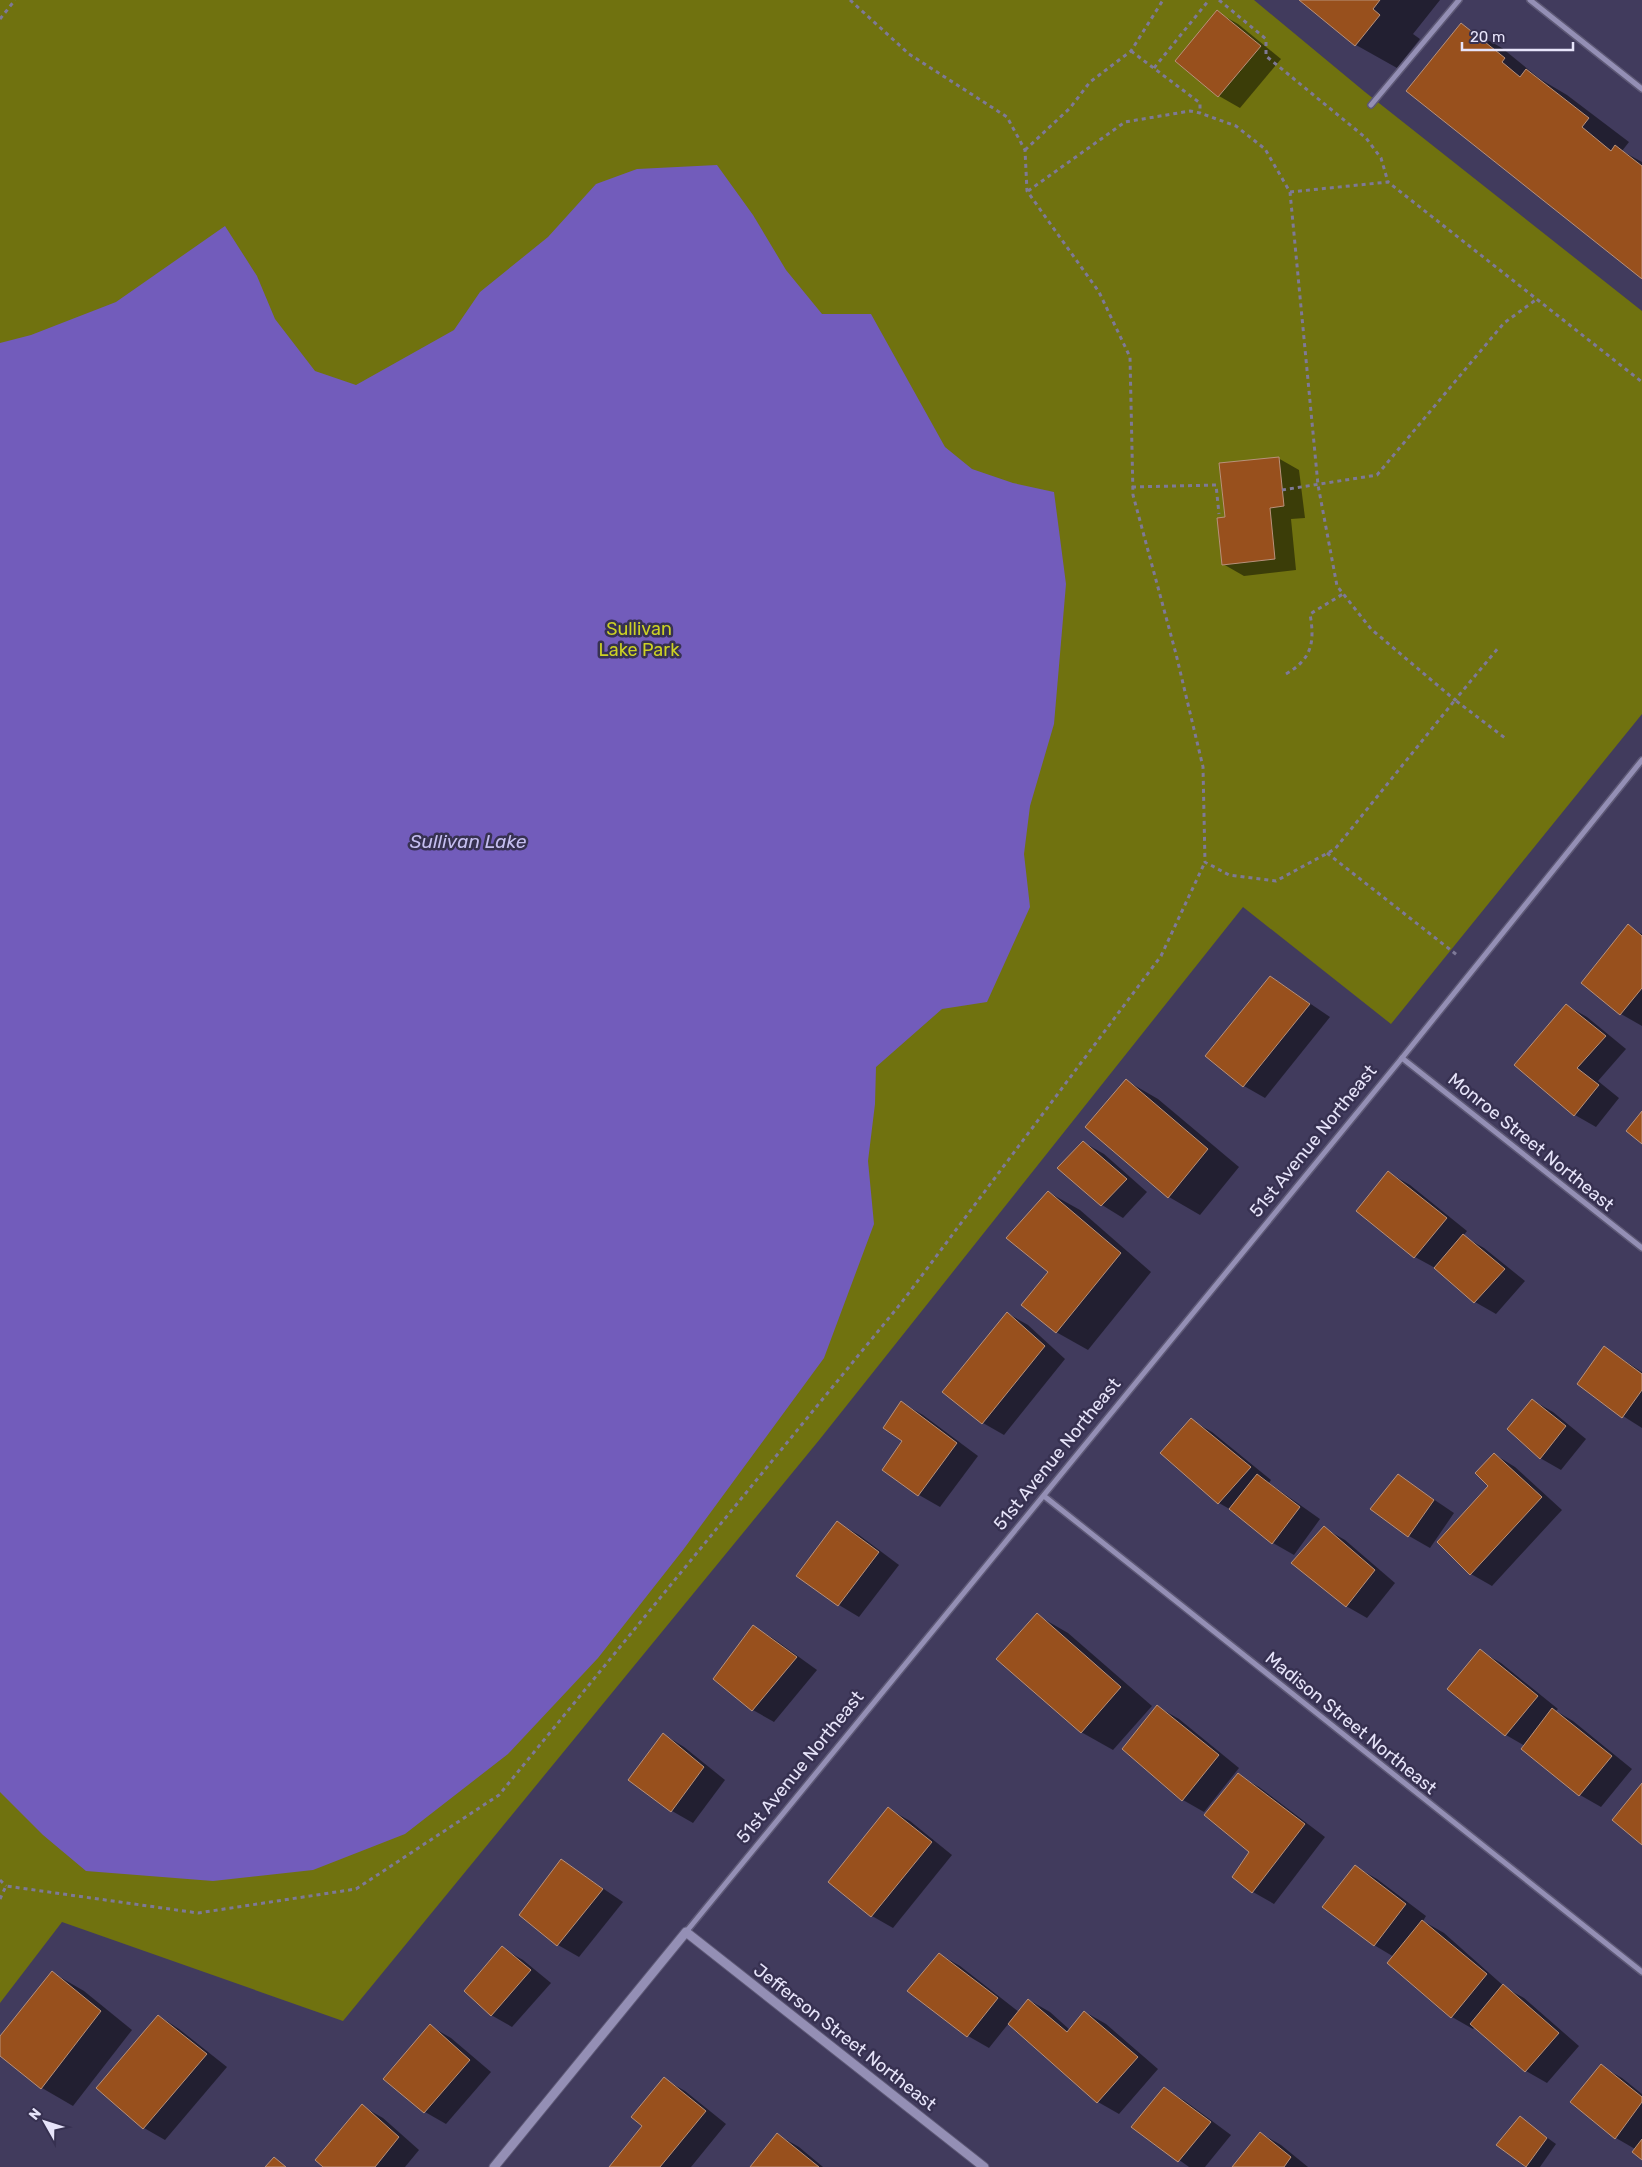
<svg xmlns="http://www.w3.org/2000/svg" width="1642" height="2167" viewBox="0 0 1642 2167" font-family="Rubik,sans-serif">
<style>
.green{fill:#70720f}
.water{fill:#725cbb}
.shadow{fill:#0007}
.building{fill:#98501d;stroke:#b8917b}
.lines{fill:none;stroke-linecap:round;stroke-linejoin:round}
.minor-casing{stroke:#5d5875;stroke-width:8}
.tertiary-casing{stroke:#5d5875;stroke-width:11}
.path{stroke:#7e7997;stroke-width:3;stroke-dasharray:4 4;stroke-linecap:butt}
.minor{stroke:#948fb5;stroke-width:5}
.tertiary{stroke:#948fb5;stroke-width:9}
.labels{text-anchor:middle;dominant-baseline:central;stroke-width:5;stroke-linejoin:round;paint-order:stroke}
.park-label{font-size:18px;fill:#ccd125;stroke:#373151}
.street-label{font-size:18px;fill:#e7e4fa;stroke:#373151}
.water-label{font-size:19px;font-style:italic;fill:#c5bef0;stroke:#373151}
</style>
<rect width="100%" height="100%" fill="#413b5d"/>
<polygon class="green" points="0,0 1254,0 1365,92 1642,311 1642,714 1391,1024 1243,907 820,1439 343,2021 62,1922 0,2003"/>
<polygon class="water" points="717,165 753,215 786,270 822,314 871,314 945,447 972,469 1013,483 1054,492 1066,584 1054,724 1030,806 1024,854 1030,907 987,1002 942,1009 876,1067 875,1104 868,1161 874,1224 824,1358 683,1550 598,1658 508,1754 405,1834 313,1870 213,1881 86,1871 43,1835 0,1792 0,343 31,335 116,302 225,226 257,276 275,319 315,371 356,385 454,330 480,292 548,237 596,184 637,169"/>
<g class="shadow">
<polygon points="1301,0 1440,0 1413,34 1420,39 1397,68 1356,45"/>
<polygon points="1217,12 1238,24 1281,59 1240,108 1219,96 1176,61"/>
<polygon points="1461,25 1502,48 1540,79 1567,95 1629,142 1622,151 1642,162 1642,277"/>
<polygon points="1278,458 1299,470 1305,518 1291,519 1296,570 1244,576 1223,564 1227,518"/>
<polygon points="1628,926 1642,934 1642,1026 1621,1014 1582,982"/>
<polygon points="1271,977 1330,1017 1265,1098 1244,1086"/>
<polygon points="1566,1005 1587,1017 1626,1049 1598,1081 1619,1098 1596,1127 1575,1115 1516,1065"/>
<polygon points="1127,1081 1158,1099 1239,1167 1200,1215 1169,1197"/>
<polygon points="1083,1142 1104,1154 1147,1192 1123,1218 1102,1205 1059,1168"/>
<polygon points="1389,1173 1410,1185 1467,1231 1463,1236 1484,1248 1525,1281 1496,1314 1475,1302 1437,1269 1415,1257 1358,1211"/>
<polygon points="1048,1192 1080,1210 1151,1272 1088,1350 1056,1332 1050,1272"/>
<polygon points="1007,1313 1028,1325 1065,1359 1004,1435 983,1423"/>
<polygon points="1605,1348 1642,1372 1642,1428 1623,1416"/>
<polygon points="1532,1400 1553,1412 1586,1439 1561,1470 1540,1458"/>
<polygon points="902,1403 923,1415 978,1456 940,1507 919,1495 904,1441"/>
<polygon points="1191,1420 1212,1432 1271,1480 1269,1483 1320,1519 1294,1555 1273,1543 1233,1511 1219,1503"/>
<polygon points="1494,1454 1515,1467 1562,1510 1492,1586 1471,1574 1439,1542 1489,1486"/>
<polygon points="1399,1476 1454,1513 1430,1548 1409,1536"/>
<polygon points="838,1523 859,1535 899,1565 859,1617 839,1605"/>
<polygon points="1324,1528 1345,1540 1395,1583 1367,1618 1346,1606"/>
<polygon points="1037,1615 1068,1633 1152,1706 1113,1750 1081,1732"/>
<polygon points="754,1627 774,1639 817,1670 774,1722 753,1710 714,1679"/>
<polygon points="1480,1651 1501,1663 1558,1709 1556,1711 1573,1721 1632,1769 1601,1807 1580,1795 1523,1749 1525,1746 1506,1735 1449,1689"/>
<polygon points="1158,1707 1179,1719 1239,1768 1204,1812 1183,1800"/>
<polygon points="663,1734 684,1747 725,1780 693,1823 672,1811"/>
<polygon points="1238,1775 1259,1787 1325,1837 1274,1904 1253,1892 1251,1851"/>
<polygon points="889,1809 910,1821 952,1855 893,1928 872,1916 830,1882"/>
<polygon points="561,1860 623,1902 579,1957 558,1945"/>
<polygon points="1356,1867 1377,1879 1426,1916 1423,1921 1444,1933 1506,1988 1524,1998 1579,2046 1547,2083 1526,2071 1475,2027 1473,2029 1452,2017 1389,1963 1394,1957 1374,1945"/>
<polygon points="502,1948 523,1960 551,1983 512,2027 491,2015"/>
<polygon points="939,1954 960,1966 1019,2012 1029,2000 1050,2012 1070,2030 1085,2012 1106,2024 1158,2069 1119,2114 1098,2102 1009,2023 989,2048 968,2036 909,1991"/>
<polygon points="53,1973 84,1991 132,2030 73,2106 42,2088 0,2054 0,2038"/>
<polygon points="159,2016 179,2029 227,2067 165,2140 144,2128 98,2088"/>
<polygon points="430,2026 451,2038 491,2072 446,2124 425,2112"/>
<polygon points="1601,2066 1622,2078 1642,2094 1642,2159 1635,2149 1616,2138 1571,2102"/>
<polygon points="664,2079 685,2091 726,2124 691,2167 610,2167 644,2126"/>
<polygon points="1164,2089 1185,2101 1231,2135 1205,2167 1189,2167 1133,2127"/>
<polygon points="362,2106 383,2118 419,2150 405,2167 325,2167"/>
<polygon points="1520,2118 1556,2144 1540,2167 1525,2167 1498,2145"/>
<polygon points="1260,2133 1281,2145 1308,2167 1233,2167"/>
<polygon points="778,2135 799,2147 823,2167 752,2167"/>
</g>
<g class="building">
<polygon points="1299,0 1380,0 1373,9 1380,15 1355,46"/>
<polygon points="1217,10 1261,46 1218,97 1175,61"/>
<polygon points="1461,23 1505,58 1502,62 1520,77 1526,69 1589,118 1582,127 1611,151 1615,145 1642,166 1642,279 1406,91"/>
<polygon points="1279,457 1284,506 1270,508 1275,559 1222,565 1217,518 1225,517 1219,463"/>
<polygon points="1628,924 1642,936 1642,988 1620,1015 1581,983"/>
<polygon points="1270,976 1310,1004 1243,1087 1205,1056"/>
<polygon points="1566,1004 1606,1036 1577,1068 1599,1085 1574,1116 1514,1065"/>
<polygon points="1126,1079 1208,1149 1168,1198 1085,1127"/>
<polygon points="1642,1111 1642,1144 1626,1131"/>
<polygon points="1083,1141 1127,1179 1101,1206 1057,1168"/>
<polygon points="1388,1171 1447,1218 1414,1258 1356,1211"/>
<polygon points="1048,1191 1121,1253 1056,1333 1021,1305 1048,1272 1006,1238"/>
<polygon points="1463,1234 1505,1269 1474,1303 1434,1268"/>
<polygon points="1007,1312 1045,1346 982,1424 942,1392"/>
<polygon points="1604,1346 1642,1374 1642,1390 1622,1418 1577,1384"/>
<polygon points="1532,1399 1566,1426 1540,1459 1507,1429"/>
<polygon points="901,1401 957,1443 918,1496 882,1470 902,1441 883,1428"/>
<polygon points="1191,1418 1251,1467 1218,1504 1160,1453"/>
<polygon points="1494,1453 1542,1497 1470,1575 1437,1542 1488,1486 1475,1473"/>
<polygon points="1257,1474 1300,1507 1272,1544 1229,1509"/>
<polygon points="1398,1474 1434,1500 1408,1537 1370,1509"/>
<polygon points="837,1521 879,1552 838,1606 796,1576"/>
<polygon points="1324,1526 1375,1570 1346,1607 1291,1563"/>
<polygon points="1037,1613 1121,1687 1081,1733 996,1659"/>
<polygon points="753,1625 797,1657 752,1711 713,1679"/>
<polygon points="1480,1649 1538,1696 1505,1736 1447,1689"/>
<polygon points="1157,1705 1219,1755 1182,1801 1122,1749"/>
<polygon points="1552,1708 1612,1756 1579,1796 1521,1749"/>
<polygon points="663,1733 704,1767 671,1812 628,1780"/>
<polygon points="1238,1773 1305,1824 1252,1893 1232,1877 1249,1852 1204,1815"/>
<polygon points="1642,1783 1642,1845 1612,1820"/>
<polygon points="888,1807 932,1842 871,1917 828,1882"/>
<polygon points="561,1859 603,1889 557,1946 519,1915"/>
<polygon points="1355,1865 1406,1904 1374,1946 1322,1907"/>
<polygon points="1422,1920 1487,1974 1451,2018 1387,1963"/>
<polygon points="502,1946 531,1970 491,2016 464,1991"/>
<polygon points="939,1953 998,1998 967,2037 907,1991"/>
<polygon points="52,1971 101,2011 41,2089 0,2056 0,2036"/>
<polygon points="1503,1984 1559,2033 1525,2072 1470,2024"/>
<polygon points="1028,1999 1067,2032 1084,2011 1138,2057 1097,2103 1008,2024"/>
<polygon points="158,2015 207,2054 143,2129 96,2088"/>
<polygon points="430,2024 470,2060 424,2113 383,2079"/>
<polygon points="1601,2064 1642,2097 1642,2102 1615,2139 1570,2102"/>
<polygon points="664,2077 706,2111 660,2167 609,2167 642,2126 631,2117"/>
<polygon points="1164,2087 1211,2122 1178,2162 1131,2127"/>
<polygon points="362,2104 399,2137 375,2167 323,2167 315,2160"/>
<polygon points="1520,2116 1547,2138 1526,2167 1496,2145"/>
<polygon points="1260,2132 1291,2157 1284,2167 1232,2167"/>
<polygon points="777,2133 819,2167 750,2167"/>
<polygon points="1642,2139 1642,2160 1632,2152"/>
<polygon points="274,2157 286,2167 265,2167"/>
</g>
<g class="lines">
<defs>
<g id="minor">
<polyline points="1530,0 1642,89"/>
<polyline points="1371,105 1459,0"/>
<polyline points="1402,1058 1642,1248"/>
<polyline points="1044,1496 1642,1972"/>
<polyline points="686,1932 1402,1058 1642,760"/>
</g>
<polyline id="tertiary" points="494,2167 686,1932 984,2167"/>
</defs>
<use href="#minor" class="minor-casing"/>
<use href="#tertiary" class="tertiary-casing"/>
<g class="path">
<polyline points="850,0 909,54 1007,117 1025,150 1027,191 1099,292 1130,357 1133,495 1176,654 1203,767 1205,862 1229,875 1276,881 1335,849 1455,700 1505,738"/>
<polyline points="1219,0 1266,39 1266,56 1366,138 1381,158 1388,182"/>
<polyline points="0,19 15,0"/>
<polyline points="1131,51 1200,103 1200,113"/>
<polyline points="1154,68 1209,0"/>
<polyline points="1025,150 1070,108 1090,82 1131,51 1163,0"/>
<polyline points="1028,191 1125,122 1190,111 1200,113 1236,126 1265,149 1290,192 1318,485 1337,586 1371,629 1455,700 1499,647"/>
<polyline points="1290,192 1388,182 1642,382"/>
<polyline points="1132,487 1216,485 1219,514"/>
<polyline points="1282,490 1377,475 1504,323 1537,299"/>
<path d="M 1286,674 C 1312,659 1315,642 1310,614 L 1343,594"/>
<polyline points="1327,853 1457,955"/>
<polyline points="0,1880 6,1886"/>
<polyline points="0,1899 6,1886 198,1913 356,1889 499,1795 902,1302 1161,956 1205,862"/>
</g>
<use href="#minor" class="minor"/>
<use href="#tertiary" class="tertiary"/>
</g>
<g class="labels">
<g class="park-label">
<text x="639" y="629">Sullivan<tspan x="639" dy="21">Lake Park</tspan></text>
</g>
<g class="street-label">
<text transform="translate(1313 1141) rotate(-51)">51st Avenue Northeast</text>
<text transform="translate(1531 1142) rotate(39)">Monroe Street Northeast</text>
<text transform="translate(1057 1454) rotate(-51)">51st Avenue Northeast</text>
<text transform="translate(1351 1723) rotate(39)">Madison Street Northeast</text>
<text transform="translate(800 1767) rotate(-51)">51st Avenue Northeast</text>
<text transform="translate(845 2037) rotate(38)">Jefferson Street Northeast</text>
</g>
<g class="water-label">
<text x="468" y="841">Sullivan Lake</text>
</g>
</g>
<g transform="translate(45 2122) rotate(309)" stroke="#373151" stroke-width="4" paint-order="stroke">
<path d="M0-4L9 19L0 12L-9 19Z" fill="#e7e4fa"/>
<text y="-8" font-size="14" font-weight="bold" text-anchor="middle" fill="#e7e4fa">N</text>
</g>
<path d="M1462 42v8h111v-8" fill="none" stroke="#e7e4fa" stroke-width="2.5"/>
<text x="1470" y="42" font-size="15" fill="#e7e4fa" stroke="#373151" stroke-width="4" paint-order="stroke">20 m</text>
</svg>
